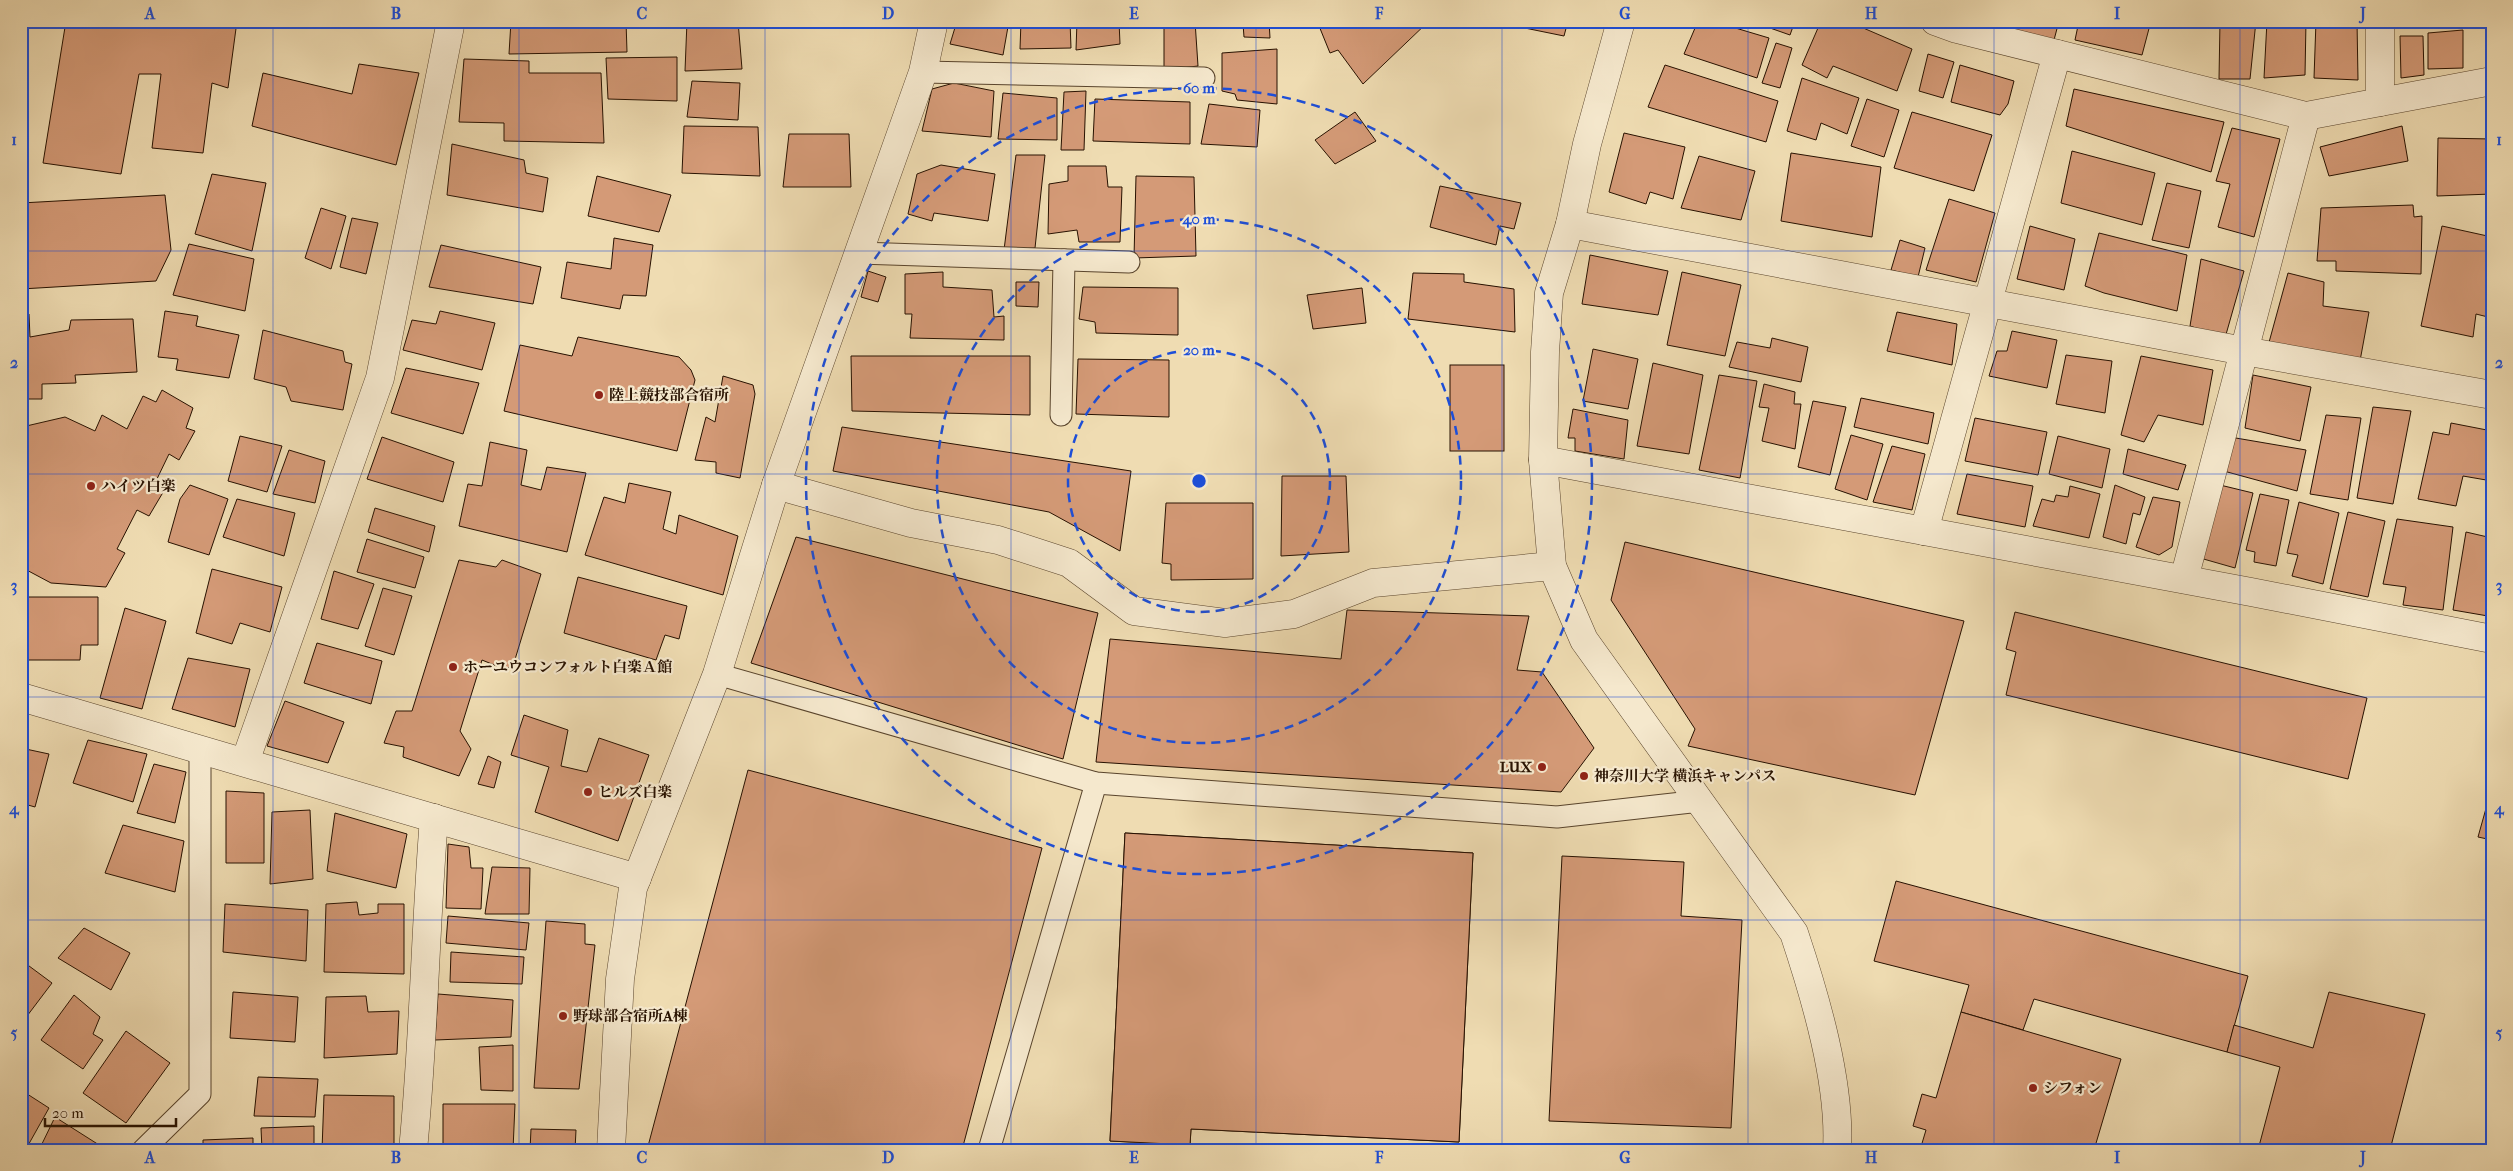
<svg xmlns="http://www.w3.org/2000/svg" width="2513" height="1171" viewBox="0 0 2513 1171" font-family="'IM FELL French Canon','Noto Serif JP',serif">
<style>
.building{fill:#d49a77;stroke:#271100;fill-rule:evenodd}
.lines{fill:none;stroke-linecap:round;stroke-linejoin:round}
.service-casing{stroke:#59442c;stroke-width:23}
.minor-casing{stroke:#59442c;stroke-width:29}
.service{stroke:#f5e8cd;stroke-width:21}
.minor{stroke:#f5e8cd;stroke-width:28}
.grid{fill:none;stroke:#1d4ed8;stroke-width:1;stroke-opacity:0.55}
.ring{fill:none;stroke:#1d4ed8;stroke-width:2.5;stroke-dasharray:9 6}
.poi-dot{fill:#8f2418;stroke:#f5e8cd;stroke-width:2}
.labels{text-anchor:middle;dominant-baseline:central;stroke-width:4.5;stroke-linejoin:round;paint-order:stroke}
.poi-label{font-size:15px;font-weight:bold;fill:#271100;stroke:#f5e8cd;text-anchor:start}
.centre{fill:#1d4ed8;stroke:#f5e8cd;stroke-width:2.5}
.ring-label{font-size:15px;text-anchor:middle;font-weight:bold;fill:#1d4ed8;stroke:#f5e8cd;stroke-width:4.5;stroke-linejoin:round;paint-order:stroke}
.neatline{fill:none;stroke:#1d4ed8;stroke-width:2}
.grid-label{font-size:16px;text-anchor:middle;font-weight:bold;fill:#1d4ed8}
</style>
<rect width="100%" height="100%" fill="#efdcb2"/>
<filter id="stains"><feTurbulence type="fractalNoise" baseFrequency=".004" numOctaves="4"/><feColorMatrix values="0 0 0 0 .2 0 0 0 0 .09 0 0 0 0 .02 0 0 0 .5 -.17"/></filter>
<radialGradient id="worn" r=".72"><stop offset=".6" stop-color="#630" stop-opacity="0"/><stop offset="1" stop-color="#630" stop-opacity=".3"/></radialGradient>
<g class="building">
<polygon points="66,21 237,21 228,88 212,83 203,153 152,148 161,74 139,74 121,174 43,163"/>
<polygon points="511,21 626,21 627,52 509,54"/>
<polygon points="687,21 738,21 742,69 685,71"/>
<polygon points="957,21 1009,21 1003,55 950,44"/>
<polygon points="1021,21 1070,21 1071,48 1020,49"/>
<polygon points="1077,21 1119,21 1120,44 1076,50"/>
<polygon points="1164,21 1195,21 1198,66 1164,70"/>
<polygon points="1229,21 1269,21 1270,38 1244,37 1243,24 1229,25"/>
<polygon points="1317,21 1429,21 1363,84 1338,50 1330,53"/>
<polygon points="1510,21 1568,21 1564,36 1510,25"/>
<polygon points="1698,21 1712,21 1769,38 1757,78 1684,54"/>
<polygon points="1750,21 1795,21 1790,35"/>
<polygon points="1821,21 1847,21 1912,49 1897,91 1833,66 1827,78 1802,65"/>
<polygon points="1996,21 2059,21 2054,40 1995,27"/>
<polygon points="2079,21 2151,21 2142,55 2075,40"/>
<polygon points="2220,21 2256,21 2250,79 2219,79"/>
<polygon points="2267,21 2306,21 2305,75 2264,78"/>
<polygon points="2316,21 2357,21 2358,80 2314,78"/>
<polygon points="2486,21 2492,21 2490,58"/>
<polygon points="2463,30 2463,68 2428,69 2428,33"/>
<polygon points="2400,36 2423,36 2424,75 2401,78"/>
<polygon points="1776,43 1792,48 1780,88 1762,83"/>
<polygon points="1277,49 1277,104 1237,100 1235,94 1222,91 1222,53"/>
<polygon points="1928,54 1954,62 1943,98 1919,91"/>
<polygon points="677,57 677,101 608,99 606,58"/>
<polygon points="464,59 529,61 529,73 601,73 604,143 504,141 504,123 459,122"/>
<polygon points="359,64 419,73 396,165 252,126 263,73 352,94"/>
<polygon points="1665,65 1778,101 1766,142 1648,107"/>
<polygon points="1960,65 2014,81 2008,104 2000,115 1951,102"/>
<polygon points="1802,78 1859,98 1847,134 1821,123 1816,140 1787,131"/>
<polygon points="692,81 740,83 738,120 687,117"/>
<polygon points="954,83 994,91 991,137 922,131 932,89"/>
<polygon points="2074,89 2224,122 2211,172 2066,126"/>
<polygon points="1086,91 1084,150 1061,150 1064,92"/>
<polygon points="1003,93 1057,98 1057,140 998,139"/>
<polygon points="1095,99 1190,102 1190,144 1093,141"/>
<polygon points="1867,99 1899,110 1884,157 1851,146"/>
<polygon points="1209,104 1260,110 1257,147 1201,144"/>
<polygon points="1355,112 1376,141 1335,164 1315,140"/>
<polygon points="1912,112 1992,135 1974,191 1894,168"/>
<polygon points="684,126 758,127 760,176 682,173"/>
<polygon points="2402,126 2408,161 2329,176 2320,147"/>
<polygon points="2232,128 2280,139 2254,237 2218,227 2230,184 2216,181"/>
<polygon points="1624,133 1685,147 1673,199 1650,192 1646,204 1609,192"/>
<polygon points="789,134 849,134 851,187 783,187"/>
<polygon points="2438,138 2492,139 2492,194 2437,196"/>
<polygon points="452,144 524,160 526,173 548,178 543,212 447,195"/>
<polygon points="2072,151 2155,173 2142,225 2061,203"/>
<polygon points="1791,153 1881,167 1872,237 1781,221"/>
<polygon points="1016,155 1045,155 1035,248 1004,250"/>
<polygon points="1699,156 1755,171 1741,220 1681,208"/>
<polygon points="941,165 995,174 988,221 934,213 932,221 908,214 917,174"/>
<polygon points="1068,166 1106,166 1108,187 1122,187 1120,242 1079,242 1077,230 1048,234 1049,184 1068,181"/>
<polygon points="212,174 266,183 252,251 195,234"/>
<polygon points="597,176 671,195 659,232 588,216"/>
<polygon points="1136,176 1194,177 1196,256 1134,258"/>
<polygon points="2167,183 2201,191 2189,248 2152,240"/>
<polygon points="1440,186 1521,203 1514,229 1500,226 1496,245 1430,227"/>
<polygon points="165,195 171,250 156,281 21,289 21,203"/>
<polygon points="1949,199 1995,213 1976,282 1926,270"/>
<polygon points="2413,205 2414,217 2422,216 2421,274 2336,271 2336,261 2317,261 2321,208"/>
<polygon points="321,208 346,216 331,269 305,258"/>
<polygon points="352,218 378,223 366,274 340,267"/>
<polygon points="2030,226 2075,239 2064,290 2017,279"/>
<polygon points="2442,226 2492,237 2492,318 2476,314 2473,337 2421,326"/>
<polygon points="2099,233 2187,255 2177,311 2104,293 2085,286"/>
<polygon points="614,238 653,245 646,296 623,295 620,309 561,298 567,262 611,269"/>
<polygon points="1900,240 1925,248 1918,277 1891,270"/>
<polygon points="189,244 254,259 245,311 173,295"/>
<polygon points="441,245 541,267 533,304 429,287"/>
<polygon points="1590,255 1668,271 1658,315 1582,304"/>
<polygon points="2201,259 2244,271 2225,338 2190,326"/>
<polygon points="868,271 886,277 878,302 861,297"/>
<polygon points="943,272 943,287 992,290 994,317 1004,316 1004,340 910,338 912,314 905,314 905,274"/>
<polygon points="1682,272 1741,285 1725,356 1667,345"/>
<polygon points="1413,273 1464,274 1464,282 1514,289 1515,332 1408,319"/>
<polygon points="2288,273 2324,282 2323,306 2369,312 2360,361 2268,346"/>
<polygon points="1016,282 1039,282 1038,307 1016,306"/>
<polygon points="1083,287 1178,288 1178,335 1096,333 1095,322 1079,319"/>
<polygon points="1362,288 1366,323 1313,329 1307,295"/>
<polygon points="165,311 198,316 196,326 239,335 229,378 176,370 178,359 158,357"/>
<polygon points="440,311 495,323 482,370 403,350 412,320 436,324"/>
<polygon points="1897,312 1957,324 1952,365 1887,351"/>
<polygon points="29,314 30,337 69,330 71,320 133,319 137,372 75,375 76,383 42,384 42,399 21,399 21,315"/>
<polygon points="263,330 343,351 345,362 352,364 343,410 291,401 286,387 254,379"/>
<polygon points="2012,331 2057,340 2047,388 1989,376 1997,351 2007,351"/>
<polygon points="578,337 679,357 691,370 695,380 677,451 504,411 520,345 572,356"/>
<polygon points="1772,338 1808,347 1801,382 1729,367 1737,342 1770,348"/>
<polygon points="1593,349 1638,359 1628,409 1583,401"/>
<polygon points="2066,355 2112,361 2105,413 2056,404"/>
<polygon points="851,356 1030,356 1030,415 852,411"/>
<polygon points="2141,356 2213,370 2203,425 2158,415 2144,442 2121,435"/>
<polygon points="1078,359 1169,360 1169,417 1076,414"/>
<polygon points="1653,363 1703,375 1689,454 1637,446"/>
<rect x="1450" y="365" width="54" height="86"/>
<polygon points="406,368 479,383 463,434 391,413"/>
<polygon points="1719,375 1757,381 1740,478 1699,470"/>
<polygon points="2253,375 2311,387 2300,441 2245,428"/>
<polygon points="723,376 753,385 755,394 740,478 716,473 716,462 695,460 706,417 715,422"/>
<polygon points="1764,384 1795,392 1794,404 1801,404 1795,449 1762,441 1769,408 1759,407"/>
<polygon points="162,390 193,408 186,428 195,431 179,460 169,454 155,483 165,489 149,516 137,510 117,549 125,553 106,587 51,583 21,567 26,538 21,536 22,427 65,417 95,431 102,415 127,429 143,396 156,402"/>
<polygon points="1861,398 1934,413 1928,444 1854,427"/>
<polygon points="1813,401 1846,407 1830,475 1798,467"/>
<polygon points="2373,407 2411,411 2393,504 2357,498"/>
<polygon points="1573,409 1628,420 1624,459 1575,451 1575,438 1568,438"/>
<polygon points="2326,415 2361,418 2348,500 2310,494"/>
<polygon points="1975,418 2047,432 2038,475 1965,461"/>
<polygon points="2451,423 2492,431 2492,481 2463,476 2456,506 2418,499 2433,432 2449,435"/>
<polygon points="842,427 1131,471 1120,551 1049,512 833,471"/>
<polygon points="1851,435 1883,444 1867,500 1835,489"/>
<polygon points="240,436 282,446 267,492 228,481"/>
<polygon points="2058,436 2110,449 2102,488 2049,474"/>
<polygon points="382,437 454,462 443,502 367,479"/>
<polygon points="2230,437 2306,450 2297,491 2220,470"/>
<polygon points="490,442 527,450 521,485 541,490 547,467 586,473 567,552 459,526 468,484 482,486"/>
<polygon points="1892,446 1925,454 1912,510 1873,502"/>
<polygon points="2128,449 2186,465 2178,490 2123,474"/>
<polygon points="289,450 325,461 315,503 273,494"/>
<polygon points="1967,474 2033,486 2025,527 1957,514"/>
<polygon points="1282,476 1346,476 1349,552 1281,556"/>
<polygon points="629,483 671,492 663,529 676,534 679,515 738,536 723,595 585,555 604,497 625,503"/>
<polygon points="190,485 228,499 209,555 168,542 180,499"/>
<polygon points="2115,485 2145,497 2140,515 2133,513 2126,544 2103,537"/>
<polygon points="2220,485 2253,493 2235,568 2200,558"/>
<polygon points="2070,486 2100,494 2089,538 2033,526 2042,499 2054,502 2056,495 2068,497"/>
<polygon points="2260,494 2289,500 2276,566 2254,562 2255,552 2246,550"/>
<polygon points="2153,497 2180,502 2172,547 2159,555 2136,547"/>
<polygon points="237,499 295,513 284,556 223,537"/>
<polygon points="2299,502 2339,513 2323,584 2292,576 2298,555 2287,553"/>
<polygon points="1166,503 1253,503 1253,579 1171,580 1171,564 1162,563"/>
<polygon points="375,508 435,526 429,552 368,532"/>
<polygon points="2348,512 2385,521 2368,597 2330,589"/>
<polygon points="2397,519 2453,527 2443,610 2403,605 2406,587 2383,584"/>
<polygon points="2466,532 2492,538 2492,598 2488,616 2453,610"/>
<polygon points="796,537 1098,613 1063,759 751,663"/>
<polygon points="367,539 424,557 415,588 357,572"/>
<polygon points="1625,542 1964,621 1915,795 1688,746 1695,729 1611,600"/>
<polygon points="459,560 496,567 502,560 541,574 513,666 504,669 482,660 460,731 471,749 459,776 403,757 404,747 384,743 396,711 412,711"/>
<polygon points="212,569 282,587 270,632 240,623 232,644 196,633"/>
<polygon points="334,571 374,584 358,629 321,619"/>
<polygon points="578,577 687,606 679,639 665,635 656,660 564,633"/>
<polygon points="383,588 412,596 394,655 365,646"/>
<polygon points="21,597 98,597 98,645 81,645 80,660 21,660"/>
<polygon points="125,608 166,621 142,709 100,698"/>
<polygon points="1347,610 1529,616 1517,670 1542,672 1594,748 1561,792 1096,762 1110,639 1341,659"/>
<polygon points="2015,612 2367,698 2348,779 2006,695 2016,652 2006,649"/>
<polygon points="317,643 382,661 371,704 304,683"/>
<polygon points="188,658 250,669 235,727 172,709"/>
<polygon points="285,701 344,722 328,763 267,746"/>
<polygon points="524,715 568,730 561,766 587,772 599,738 649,755 618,841 535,812 549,767 511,755"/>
<polygon points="88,740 147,754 133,802 73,783"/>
<polygon points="21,748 49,754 35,807 21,803"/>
<polygon points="488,756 501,762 494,788 478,784"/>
<polygon points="154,764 186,772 175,823 137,813"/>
<polygon points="748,770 1042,848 962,1150 647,1150"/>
<polygon points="2492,787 2492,840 2478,837"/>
<polygon points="226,791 264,793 264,863 226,863"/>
<polygon points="310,810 313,879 270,884 272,812"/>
<polygon points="335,813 407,834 396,888 327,871"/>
<polygon points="123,825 184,841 175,892 105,873"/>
<path d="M 1125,833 L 1473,853 L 1459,1142 L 1191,1129 L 1190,1145 L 1110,1141 ZM 1201,917 L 1405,929 L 1400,1056 L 1195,1045 Z"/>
<polygon points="1125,833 1473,853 1459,1142 1191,1129 1190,1145 1110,1141"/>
<polygon points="448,844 469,847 471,868 483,868 481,909 446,908"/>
<polygon points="1562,856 1684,862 1681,916 1742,920 1731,1128 1549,1121"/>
<polygon points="492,867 530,868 529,914 485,914"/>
<polygon points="1896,881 2248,976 2227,1052 2034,999 2023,1030 1961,1012 1969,985 1874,961"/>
<polygon points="357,902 359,915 378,913 378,904 404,904 404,974 324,972 326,904"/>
<polygon points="225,904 308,910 306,961 223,952"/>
<polygon points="448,916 529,923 526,950 446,943"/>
<polygon points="546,921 585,924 585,944 595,945 579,1089 534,1088"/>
<polygon points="84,928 130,953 111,990 58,958"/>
<polygon points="451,952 524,957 522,984 450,982"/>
<polygon points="21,960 52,983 21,1024"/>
<polygon points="233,992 298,997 295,1042 230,1038"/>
<polygon points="2329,992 2425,1014 2390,1150 2258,1150 2280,1067 2227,1052 2234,1025 2313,1048"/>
<polygon points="438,994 513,1000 511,1037 435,1040"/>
<polygon points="74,995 100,1017 93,1034 103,1040 83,1069 41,1040"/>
<polygon points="366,996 368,1012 399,1011 397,1054 324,1058 326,997"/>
<polygon points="1961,1012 2121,1059 2094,1150 1920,1150 1926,1130 1913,1126 1922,1094 1936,1098"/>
<polygon points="126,1031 170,1063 126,1123 83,1093"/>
<polygon points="513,1045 513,1091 481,1090 479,1047"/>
<polygon points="258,1077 318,1079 315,1117 254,1116"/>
<polygon points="21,1090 49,1108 26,1149 21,1146"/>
<polygon points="324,1095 394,1096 394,1150 322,1150"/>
<polygon points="443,1104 515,1104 513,1150 443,1150"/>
<polygon points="55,1117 107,1150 39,1150"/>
<polygon points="314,1126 314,1150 262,1150 261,1128"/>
<polygon points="531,1129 576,1130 575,1150 530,1150"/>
<polygon points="253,1138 253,1150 203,1150 203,1140"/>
</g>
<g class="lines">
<defs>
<g id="service">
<polyline points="923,72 1204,78"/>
<polyline points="859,253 1129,262"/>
<polyline points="1061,415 1064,260"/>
<polyline points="717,674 1096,783 1557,817 1700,801"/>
<polyline points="143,1150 200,1094 200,750"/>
<polyline points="989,1150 1096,783"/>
</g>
<g id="minor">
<path d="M 1621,21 L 1587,144 L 1570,224 L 1549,293 L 1545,352 L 1543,460 L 1552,566 L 1584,640 L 1794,933 C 1815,996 1841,1083 1837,1150"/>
<polyline points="1935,21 1957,29 2306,116 2492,81"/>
<polyline points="2380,21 2380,102"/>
<polyline points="1570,224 2244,351 2492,395"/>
<polyline points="1543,460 2251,592 2492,639"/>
<polyline points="776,485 911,523 998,540 1069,563 1134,611 1225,623 1294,614 1373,583 1552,566"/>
<polyline points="1924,531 2057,54"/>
<polyline points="2184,579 2306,116"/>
<polyline points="21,697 637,878"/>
<polyline points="245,762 380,378 451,21"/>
<path d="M 413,1150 C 424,1040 425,929 434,818"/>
<polyline points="611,1150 620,979 633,888 717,674 776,485 923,72 934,21"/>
</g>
</defs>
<use href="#service" class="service-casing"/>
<use href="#minor" class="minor-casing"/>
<use href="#service" class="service"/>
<use href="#minor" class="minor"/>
</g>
<path class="grid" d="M 273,21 L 273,1150M 519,21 L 519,1150M 765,21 L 765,1150M 1011,21 L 1011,1150M 1256,21 L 1256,1150M 1502,21 L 1502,1150M 1748,21 L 1748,1150M 1994,21 L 1994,1150M 2240,21 L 2240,1150M 21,251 L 2492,251M 21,474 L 2492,474M 21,697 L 2492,697M 21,920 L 2492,920"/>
<g class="ring">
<circle cx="1199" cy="481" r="131"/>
<circle cx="1199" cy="481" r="262"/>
<circle cx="1199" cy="481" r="393"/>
</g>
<g class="poi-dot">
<circle cx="599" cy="395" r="5"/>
<circle cx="91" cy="486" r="5"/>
<circle cx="453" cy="667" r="5"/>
<circle cx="1542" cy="767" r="5"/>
<circle cx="1584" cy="776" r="5"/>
<circle cx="588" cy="792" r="5"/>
<circle cx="563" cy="1016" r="5"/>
<circle cx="2033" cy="1088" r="5"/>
</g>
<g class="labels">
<g class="poi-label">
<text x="609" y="395">陸上競技部合宿所</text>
<text x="101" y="486">ハイツ白楽</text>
<text x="463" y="667">ホーユウコンフォルト白楽Ａ館</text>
<text x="1532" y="767" text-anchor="end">LUX</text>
<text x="1594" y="776">神奈川大学 横浜キャンパス</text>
<text x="598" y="792">ヒルズ白楽</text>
<text x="573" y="1016">野球部合宿所A棟</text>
<text x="2043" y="1088">シフォン</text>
</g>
</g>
<circle cx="1199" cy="481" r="8" class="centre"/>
<g class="ring-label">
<text x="1199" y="93">60 m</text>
<text x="1199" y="224">40 m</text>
<text x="1199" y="355">20 m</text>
</g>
<rect width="2513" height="1171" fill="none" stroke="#efdcb2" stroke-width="55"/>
<path d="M45 1118v8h131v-8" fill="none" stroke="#271100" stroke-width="2.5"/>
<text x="52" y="1118" font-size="15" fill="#271100" stroke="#f5e8cd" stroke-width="4" paint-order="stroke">20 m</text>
<rect x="28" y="28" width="2458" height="1116" class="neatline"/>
<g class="grid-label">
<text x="150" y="19">A</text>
<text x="396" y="19">B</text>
<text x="642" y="19">C</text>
<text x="888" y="19">D</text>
<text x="1134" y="19">E</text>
<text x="1379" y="19">F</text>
<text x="1625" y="19">G</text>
<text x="1871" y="19">H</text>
<text x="2117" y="19">I</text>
<text x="2363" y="19">J</text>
<text x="14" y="145">1</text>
<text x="2499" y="145">1</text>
<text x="14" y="368">2</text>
<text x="2499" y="368">2</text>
<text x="14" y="591">3</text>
<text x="2499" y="591">3</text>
<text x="14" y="814">4</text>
<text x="2499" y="814">4</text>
<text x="14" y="1038">5</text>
<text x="2499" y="1038">5</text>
<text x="150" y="1163">A</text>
<text x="396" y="1163">B</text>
<text x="642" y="1163">C</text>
<text x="888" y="1163">D</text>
<text x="1134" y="1163">E</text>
<text x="1379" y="1163">F</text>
<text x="1625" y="1163">G</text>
<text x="1871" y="1163">H</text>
<text x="2117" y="1163">I</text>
<text x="2363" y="1163">J</text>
</g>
<rect width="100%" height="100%" filter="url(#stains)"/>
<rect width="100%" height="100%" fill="url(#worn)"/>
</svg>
